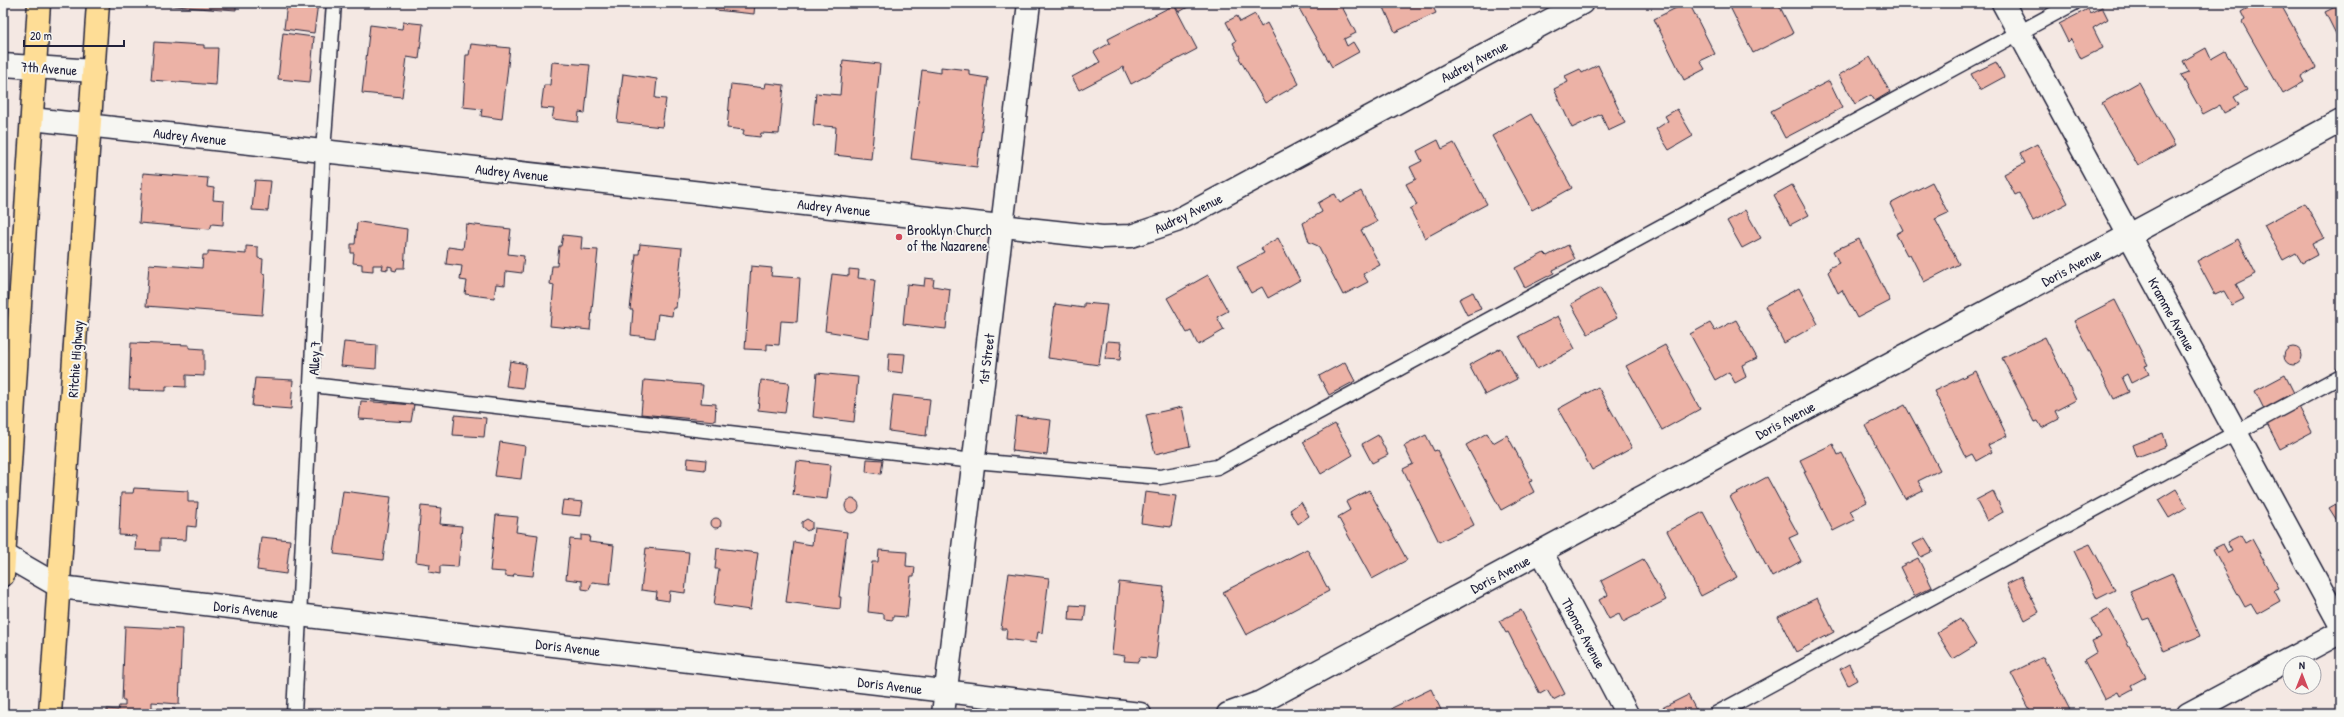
<svg xmlns="http://www.w3.org/2000/svg" width="2344" height="717" viewBox="0 0 2344 717" font-family="'Patrick Hand',sans-serif">
<style>
.building{fill:#ecb2a6;stroke:#22223b}
.lines{fill:none;stroke-linecap:round;stroke-linejoin:round}
.lane-casing{stroke:#22223b;stroke-width:17}
.street-casing{stroke:#22223b;stroke-width:25}
.primary-casing{stroke:#22223b;stroke-width:25}
.lane{stroke:#f6f6f2;stroke-width:14}
.street{stroke:#f6f6f2;stroke-width:22}
.primary{stroke:#fedd96;stroke-width:22}
.poi-dot{fill:#d1495b;stroke:#f6f6f2;stroke-width:1.5}
.labels{text-anchor:middle;dominant-baseline:central;stroke-width:4;stroke-linejoin:round;paint-order:stroke}
.street-label{font-size:14px;fill:#22223b;stroke:#f6f6f2}
.poi-label{font-size:14px;fill:#22223b;stroke:#f6f6f2;text-anchor:start}
</style>
<rect width="100%" height="100%" fill="#f4e8e3"/>
<filter id="ink" filterUnits="userSpaceOnUse"><feTurbulence type="fractalNoise" baseFrequency=".025" numOctaves="2"/><feDisplacementMap in="SourceGraphic" scale="8" xChannelSelector="R" yChannelSelector="G"/><feConvolveMatrix kernelMatrix="1 2 1 2 8 2 1 2 1" color-interpolation-filters="sRGB"/></filter>
<g filter="url(#ink)">
<g class="building">
<polygon points="163,3 236,3 236,10 223,9 222,10 164,5"/>
<polygon points="287,3 318,3 314,33 284,29"/>
<polygon points="716,3 755,3 754,14 715,10"/>
<polygon points="1173,3 1189,3 1190,6 1179,12"/>
<polygon points="1296,3 1340,3 1356,33 1344,39 1347,46 1353,42 1359,52 1332,67"/>
<polygon points="1382,3 1431,3 1436,13 1395,32"/>
<polygon points="1686,3 1689,3 1715,54 1700,61 1705,69 1684,80 1654,19"/>
<polygon points="1728,3 1778,3 1793,33 1753,53"/>
<polygon points="2256,3 2280,3 2316,68 2301,77 2304,82 2283,94 2242,22 2245,20 2241,12"/>
<polygon points="2341,4 2341,44 2325,12"/>
<polygon points="1174,5 1197,49 1131,84 1123,67 1079,90 1072,77 1100,62 1094,52 1110,43 1108,39"/>
<polygon points="2102,7 2108,19 2093,28 2103,48 2081,59 2071,39 2068,42 2059,24 2088,9 2090,13"/>
<polygon points="1255,14 1261,27 1267,23 1299,84 1265,103 1239,58 1240,57 1233,43 1236,41 1226,22 1237,16 1240,22"/>
<polygon points="403,22 423,24 419,59 407,57 402,97 362,93 370,25 402,29"/>
<polygon points="283,33 314,37 310,82 278,79"/>
<polygon points="154,42 204,45 204,48 218,48 216,85 151,80"/>
<polygon points="471,44 510,48 502,119 481,116 482,109 463,107 466,55 469,55"/>
<polygon points="2206,48 2211,59 2225,51 2247,90 2234,97 2239,105 2224,113 2220,105 2203,114 2181,75 2189,72 2183,61"/>
<polygon points="1870,57 1890,92 1875,101 1871,95 1855,104 1839,75"/>
<polygon points="843,60 880,64 871,159 834,155 836,127 813,125 816,93 840,95"/>
<polygon points="552,62 590,65 585,113 579,112 578,122 552,119 554,109 541,108 544,85 550,85"/>
<polygon points="1996,62 2004,77 1980,90 1971,74"/>
<polygon points="1598,65 1625,123 1608,131 1601,114 1572,128 1554,89 1568,82 1565,76 1580,69 1582,73"/>
<polygon points="941,67 969,70 969,75 988,78 977,167 911,159 922,70 941,73"/>
<polygon points="623,74 657,79 655,98 666,99 662,127 617,122"/>
<polygon points="1829,81 1842,108 1785,138 1771,111"/>
<polygon points="2139,82 2175,146 2138,166 2102,103"/>
<polygon points="766,83 784,85 779,134 761,133 760,137 743,135 744,130 727,128 731,84 765,88"/>
<polygon points="1677,109 1693,136 1669,150 1656,129 1668,121 1665,116"/>
<polygon points="1531,114 1572,188 1532,210 1492,136"/>
<polygon points="1438,140 1442,149 1454,143 1487,204 1425,238 1410,209 1417,205 1406,184 1416,179 1410,167 1422,161 1417,151"/>
<polygon points="2037,144 2068,203 2033,221 2019,193 2015,195 2004,174 2025,163 2020,153"/>
<polygon points="143,173 208,178 207,187 214,188 213,200 224,201 223,225 212,224 210,229 139,223"/>
<polygon points="255,180 271,181 268,211 252,210"/>
<polygon points="1932,182 1948,213 1935,219 1959,264 1924,282 1910,254 1907,255 1896,234 1903,230 1890,204"/>
<polygon points="1792,185 1809,215 1790,225 1774,195"/>
<polygon points="1361,191 1377,222 1361,230 1380,265 1363,274 1368,282 1343,295 1318,246 1309,242 1303,223 1322,212 1318,203 1332,195 1335,194 1340,203"/>
<polygon points="2305,203 2324,238 2312,244 2317,255 2302,263 2296,253 2283,260 2264,225"/>
<polygon points="1745,210 1761,238 1742,248 1727,221"/>
<polygon points="360,222 407,229 404,268 397,268 396,271 392,270 392,267 388,266 388,270 382,269 383,265 373,265 373,271 362,270 362,264 353,263 354,253 351,253 351,244 355,244 357,223"/>
<polygon points="466,224 511,229 508,254 524,256 522,273 506,271 505,285 496,284 494,298 465,294 467,281 460,280 462,266 446,264 448,247 463,249"/>
<polygon points="563,235 582,237 581,249 598,250 590,330 550,326 554,285 550,284 552,266 557,266 559,246 561,246"/>
<polygon points="1278,238 1300,280 1268,298 1262,287 1251,293 1237,267 1264,253 1261,248"/>
<polygon points="1859,239 1890,301 1857,318 1842,290 1838,293 1828,272 1830,270 1829,268 1839,263 1833,251"/>
<polygon points="2238,239 2256,274 2236,284 2244,299 2232,305 2224,291 2215,295 2197,261"/>
<polygon points="640,244 682,248 676,308 673,308 672,316 658,314 655,338 631,335 633,310 630,310 636,254 639,254"/>
<polygon points="1568,245 1575,259 1553,270 1554,273 1525,288 1515,268 1544,253 1547,256"/>
<polygon points="246,246 258,247 258,258 263,259 262,273 265,274 262,315 146,306 149,264 202,268 203,255 208,255 208,251 246,254"/>
<polygon points="751,266 772,268 771,276 800,278 797,322 781,321 779,345 767,344 767,350 745,349"/>
<polygon points="849,269 859,270 858,278 875,280 869,338 825,331 832,274 849,276"/>
<polygon points="1208,275 1228,311 1217,317 1224,330 1198,345 1191,331 1187,333 1167,298"/>
<polygon points="925,278 934,279 933,286 950,289 946,329 903,324 907,284 924,286"/>
<polygon points="1600,288 1617,318 1588,334 1571,304"/>
<polygon points="1799,288 1818,324 1784,343 1765,306"/>
<polygon points="1473,292 1481,309 1467,315 1459,299"/>
<polygon points="2115,300 2148,365 2145,366 2149,374 2131,383 2127,374 2122,377 2129,392 2114,399 2074,321"/>
<polygon points="1084,303 1107,305 1099,365 1048,358 1055,304 1084,308"/>
<polygon points="1558,316 1575,349 1537,369 1519,336"/>
<polygon points="1736,320 1757,358 1742,365 1746,377 1735,383 1729,372 1715,380 1690,334 1710,323 1715,331"/>
<polygon points="2045,337 2076,400 2055,411 2059,419 2042,428 2038,421 2034,422 2002,358"/>
<polygon points="1107,341 1122,342 1120,360 1105,359"/>
<polygon points="344,342 377,345 376,369 341,366"/>
<polygon points="131,343 189,345 189,348 204,349 204,376 186,375 186,387 166,386 166,391 129,390"/>
<polygon points="1665,345 1700,409 1662,430 1626,366"/>
<circle cx="2293" cy="356" r="9"/>
<polygon points="1501,348 1517,379 1485,395 1469,365"/>
<polygon points="889,353 905,354 903,373 888,371"/>
<polygon points="510,361 526,364 523,388 506,386"/>
<polygon points="1345,362 1355,381 1329,395 1319,376"/>
<polygon points="1976,371 2007,436 1988,445 1992,452 1976,461 1972,454 1966,457 1934,391"/>
<polygon points="817,373 858,377 854,422 813,417"/>
<polygon points="2285,375 2294,393 2264,409 2255,391"/>
<polygon points="255,378 293,380 291,409 252,406"/>
<polygon points="644,380 703,385 701,403 716,404 715,421 641,414"/>
<polygon points="761,380 789,383 785,413 758,410"/>
<polygon points="1598,387 1632,448 1592,470 1558,409"/>
<polygon points="893,395 930,399 926,436 889,431"/>
<polygon points="361,401 414,405 411,422 359,419"/>
<polygon points="2296,401 2312,432 2280,449 2264,418"/>
<polygon points="1905,405 1940,470 1918,481 1923,490 1905,499 1865,426"/>
<polygon points="1182,407 1190,446 1155,454 1146,415"/>
<polygon points="455,415 486,418 484,437 453,435"/>
<polygon points="1016,416 1051,420 1047,455 1012,451"/>
<polygon points="1335,424 1353,455 1321,474 1303,442"/>
<polygon points="1487,433 1493,443 1507,435 1532,481 1529,482 1534,492 1501,510 1466,445"/>
<polygon points="2163,433 2167,446 2137,457 2133,445"/>
<polygon points="1378,435 1388,455 1372,463 1362,444"/>
<polygon points="1426,435 1434,451 1437,450 1474,525 1439,542 1403,469 1413,464 1404,446"/>
<polygon points="500,442 525,446 521,479 495,476"/>
<polygon points="1833,444 1838,455 1842,453 1867,502 1850,511 1855,520 1833,531 1804,472 1806,472 1800,460"/>
<polygon points="688,458 706,460 705,470 687,468"/>
<polygon points="867,459 883,460 881,474 866,472"/>
<polygon points="797,461 831,465 827,499 793,495"/>
<polygon points="1767,477 1798,534 1789,538 1801,561 1772,577 1730,497"/>
<polygon points="134,488 188,491 188,502 198,502 196,527 187,526 186,540 160,539 160,551 135,550 136,536 119,535 121,493 133,493"/>
<polygon points="2176,489 2187,507 2169,518 2158,500"/>
<polygon points="1369,490 1407,560 1372,579 1338,517 1350,510 1346,502"/>
<polygon points="343,491 391,497 383,560 334,554"/>
<polygon points="1993,491 2003,512 1987,521 1976,500"/>
<polygon points="1145,492 1176,496 1171,527 1141,523"/>
<circle cx="852" cy="506" r="7"/>
<polygon points="563,500 583,502 581,516 561,514"/>
<polygon points="2341,501 2341,527 2329,508"/>
<polygon points="1301,502 1309,516 1298,524 1290,510"/>
<polygon points="421,506 442,508 440,524 462,526 458,567 440,566 440,574 429,572 430,564 416,562"/>
<polygon points="1703,512 1737,577 1701,596 1667,531"/>
<polygon points="496,515 518,517 516,532 538,535 533,576 514,574 513,577 505,576 505,572 490,571"/>
<circle cx="716" cy="523" r="5"/>
<polygon points="807,519 812,522 812,528 807,531 802,527 802,522"/>
<polygon points="814,528 847,532 839,597 841,597 840,609 786,602 794,542 812,545"/>
<polygon points="581,535 590,536 589,542 614,545 610,584 592,582 589,590 582,589 582,581 566,579 570,539 581,540"/>
<polygon points="2241,535 2245,543 2252,539 2279,588 2274,590 2280,601 2257,614 2251,604 2245,607 2213,549 2223,544 2228,553 2232,551 2227,542"/>
<polygon points="261,537 290,540 286,574 257,570"/>
<polygon points="1925,538 1933,551 1921,557 1913,544"/>
<polygon points="2090,544 2115,590 2097,599 2074,551"/>
<polygon points="646,548 689,552 685,593 670,591 669,601 656,599 657,592 641,590"/>
<polygon points="717,548 758,553 750,610 714,605 719,569 715,569"/>
<polygon points="1307,549 1329,591 1246,635 1223,592"/>
<polygon points="879,550 907,552 906,566 915,567 914,576 911,576 907,617 893,616 893,620 884,619 884,614 868,612 872,562 878,562"/>
<polygon points="1918,558 1932,587 1914,596 1900,567"/>
<polygon points="1643,559 1666,600 1623,622 1619,614 1609,619 1599,600 1608,595 1601,581"/>
<polygon points="1009,573 1049,578 1042,633 1038,632 1036,643 1006,639 1007,629 1001,629"/>
<polygon points="2172,573 2200,636 2164,651 2149,618 2143,620 2130,591"/>
<polygon points="2021,577 2039,612 2025,620 2007,584"/>
<polygon points="1119,582 1164,587 1156,659 1140,657 1138,662 1124,661 1125,656 1112,654"/>
<polygon points="1817,598 1834,632 1796,652 1778,617"/>
<polygon points="1070,605 1086,606 1084,621 1069,620"/>
<polygon points="2109,609 2146,677 2131,685 2133,689 2129,691 2120,696 2118,692 2104,699 2084,660 2097,652 2092,641 2101,637 2091,619"/>
<polygon points="1521,610 1565,694 1553,700 1547,690 1540,694 1508,632 1506,633 1499,621"/>
<polygon points="1960,619 1976,645 1953,659 1937,633"/>
<polygon points="125,626 182,629 179,704 152,702 152,708 175,709 174,714 107,714 107,709 118,710 119,706 125,706 125,700 122,700"/>
<polygon points="2043,657 2072,714 2032,714 2011,673"/>
<polygon points="1849,664 1857,680 1848,685 1840,669"/>
<polygon points="1431,689 1443,714 1394,714 1392,708"/>
<polygon points="1688,695 1696,710 1688,714 1665,714 1662,708"/>
</g>
<g class="lines">
<defs>
<g id="lane">
<polyline points="312,385 974,461 1160,477 1217,467 2074,3"/>
<polyline points="294,714 323,151 334,3"/>
<polyline points="1716,714 2341,376"/>
</g>
<g id="street">
<polyline points="2003,3 2341,626"/>
<polyline points="3,65 94,71"/>
<polyline points="32,119 1102,237 1131,236 1176,221 1582,3"/>
<polyline points="1541,551 1627,714"/>
<polyline points="3,554 60,587 1140,714"/>
<polyline points="943,714 1029,3"/>
<polyline points="1228,714 1261,702 2341,121"/>
<polyline points="2188,714 2341,632"/>
</g>
<g id="primary">
<polyline points="3,575 39,3"/>
<polyline points="50,714 98,3"/>
</g>
</defs>
<use href="#lane" class="lane-casing"/>
<use href="#street" class="street-casing"/>
<use href="#primary" class="primary-casing"/>
<use href="#lane" class="lane"/>
<use href="#street" class="street"/>
<use href="#primary" class="primary"/>
</g>
</g>
<circle class="poi-dot" cx="899" cy="237" r="4"/>
<g class="labels">
<g class="street-label">
<text transform="translate(1474 61) rotate(-28)">Audrey Avenue</text>
<text transform="translate(49 68) rotate(4)">7th Avenue</text>
<text transform="translate(190 136) rotate(6)">Audrey Avenue</text>
<text transform="translate(512 172) rotate(6)">Audrey Avenue</text>
<text transform="translate(834 207) rotate(6)">Audrey Avenue</text>
<text transform="translate(1188 213) rotate(-26)">Audrey Avenue</text>
<text transform="translate(2071 267) rotate(-28)">Doris Avenue</text>
<text transform="translate(2172 314) rotate(61)">Kramme Avenue</text>
<text transform="translate(314 358) rotate(-87)">Alley 7</text>
<text transform="translate(75 359) rotate(-86)">Ritchie Highway</text>
<text transform="translate(986 359) rotate(-83)">1st Street</text>
<text transform="translate(1785 420) rotate(-28)">Doris Avenue</text>
<text transform="translate(1500 574) rotate(-28)">Doris Avenue</text>
<text transform="translate(246 609) rotate(7)">Doris Avenue</text>
<text transform="translate(1584 633) rotate(62)">Thomas Avenue</text>
<text transform="translate(568 647) rotate(7)">Doris Avenue</text>
<text transform="translate(890 685) rotate(7)">Doris Avenue</text>
</g>
<g class="poi-label">
<text x="907" y="229">Brooklyn Church<tspan x="907" dy="16">of the Nazarene</tspan></text>
</g>
</g>
<rect width="2344" height="717" fill="none" stroke="#f6f6f2" stroke-width="16"/>
<rect x="8" y="8" width="2328" height="701" fill="none" stroke="#22223b" stroke-width="1.5" filter="url(#ink)"/>
<g transform="translate(2302 675)"><circle r="19" fill="#f6f6f2" stroke="#a1a1a9"/>
<path d="M0-3L7 15L0 10L-7 15Z" fill="#d1495b"/>
<text y="-6" font-size="11" font-weight="bold" text-anchor="middle" fill="#22223b">N</text>
</g>
<path d="M24 40v6h100v-6" fill="none" stroke="#22223b" stroke-width="2"/>
<text x="30" y="40" font-size="12" fill="#22223b" stroke="#f6f6f2" stroke-width="3" paint-order="stroke">20 m</text>
</svg>
